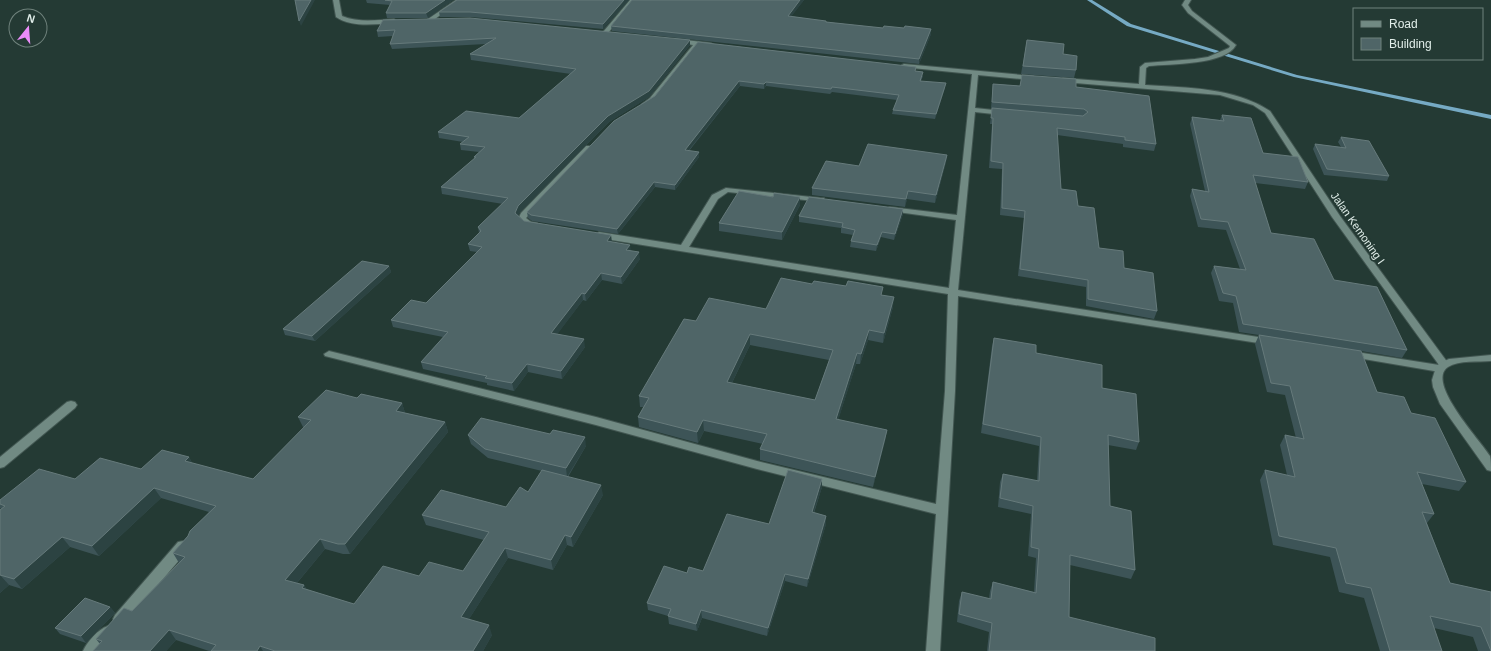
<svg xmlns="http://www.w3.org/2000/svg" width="1491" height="651" viewBox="0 0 1491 651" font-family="Helvetica,sans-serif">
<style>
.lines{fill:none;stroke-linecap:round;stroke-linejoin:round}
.stream{fill:#76aac4;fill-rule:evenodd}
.minor-casing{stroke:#425651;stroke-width:2}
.tertiary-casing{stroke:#425651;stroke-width:2}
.minor{fill:#718a83;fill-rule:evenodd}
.tertiary{fill:#718a83;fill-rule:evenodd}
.wall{fill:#3d5457;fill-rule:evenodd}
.shaded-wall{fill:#2c4342}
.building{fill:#4f6567;stroke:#667a7b;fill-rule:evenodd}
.labels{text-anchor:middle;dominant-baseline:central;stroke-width:3.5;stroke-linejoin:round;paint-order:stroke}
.street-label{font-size:11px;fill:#e0ede9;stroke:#243a34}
</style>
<rect width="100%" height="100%" fill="#243a34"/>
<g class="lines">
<polygon class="stream" points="1087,0 1092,0 1131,24 1297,75 1491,115 1491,119 1294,77 1127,26"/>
<defs>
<g id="minor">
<path d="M 333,0 L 339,0 L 342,16 C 359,23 376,20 394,19 L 397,21 L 394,23 C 376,24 352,28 336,17 Z"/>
<polygon points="456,0 462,0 432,21 428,21 428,19"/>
<polygon points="630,0 636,0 607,34 603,34 603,32"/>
<path d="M 1185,0 L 1191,0 L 1188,5 L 1192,11 L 1236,45 C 1226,65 1169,64 1149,66 L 1146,68 L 1145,85 C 1188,88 1233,87 1270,111 L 1340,216 L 1448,363 L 1449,365 L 1445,368 L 1444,371 L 1440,372 L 1346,356 L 1345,354 L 1346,352 L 1350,351 L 1439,365 L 1332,217 L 1265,113 L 1253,105 L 1220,95 L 1063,82 L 1060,80 L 1063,78 L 1139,84 L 1140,67 L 1145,63 L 1195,59 L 1208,57 L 1229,48 L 1230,46 L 1188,13 L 1182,5 Z"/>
<polygon points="677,39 711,43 714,45 711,47 698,45 654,100 646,106 642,106 642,104 650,98 693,45 675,42 674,41"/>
<polygon points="904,64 1033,76 1036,78 1033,80 978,75 975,108 1003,111 1006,113 1003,115 975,112 958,290 1271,339 1276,342 1271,345 958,296 955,391 940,651 926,651 936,514 757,469 596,425 325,356 324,354 329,351 596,417 757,461 936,504 945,391 948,294 599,238 595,235 599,232 681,245 712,195 726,188 821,198 824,198 824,202 728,192 718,199 689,247 949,288 956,220 890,211 886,209 890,207 957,215 972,74 902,67 902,65"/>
<polygon points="586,146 589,146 593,148 528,216 526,218 531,222 537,223 538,225 537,227 525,226 518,219 521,213"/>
<polygon points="71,401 75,402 77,405 75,408 4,467 0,468 0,457 67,402"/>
<polygon points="183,541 188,542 190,546 188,550 125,623 120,625 115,623 113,619 115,615 178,542"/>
<path d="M 108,626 L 113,627 L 115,632 L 113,637 L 100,651 L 83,651 C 87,642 98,629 108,626 Z"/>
</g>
<path id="tertiary" d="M 1491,355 L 1491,361 C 1479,362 1459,360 1448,367 C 1425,382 1481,441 1490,456 C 1491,460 1491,467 1491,471 L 1487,470 L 1440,404 L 1433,387 L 1432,380 L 1436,367 L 1440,363 L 1449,359 Z"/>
</defs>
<use href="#minor" class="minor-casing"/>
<use href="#tertiary" class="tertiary-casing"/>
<use href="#minor" class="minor"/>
<use href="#tertiary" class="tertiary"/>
</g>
<g class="wall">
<polygon points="366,0 453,0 428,18 387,18 386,13 390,5 367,3"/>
<polygon points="457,0 629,0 603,29 471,17 440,17 439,12"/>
<polygon points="632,0 804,0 791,16 826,22 883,28 931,29 931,34 919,64 612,31 611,26"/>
<polygon points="383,20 690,45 649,97 609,122 520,212 518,215 524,221 612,242 630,245 630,250 640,259 622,284 602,280 586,301 583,300 557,334 585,347 562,379 528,372 514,391 487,385 487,383 423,369 421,362 443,337 393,327 391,320 426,303 477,252 470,251 468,244 479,233 478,227 503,204 442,194 441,187 474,159 474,157 479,152 461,150 460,144 463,142 439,138 438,132 519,118 571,74 471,60 470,54 486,44 392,49 390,44 393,36 378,37 377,31"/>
<polygon points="1027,40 1063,54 1076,70 1074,78 1021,74"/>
<polygon points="698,42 916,71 923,76 921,81 945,88 935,119 892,114 893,110 897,100 832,92 830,94 766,86 764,89 740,86 689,151 699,157 675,190 655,187 618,234 532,221 528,218 527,212 655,96"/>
<polygon points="1022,75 1076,87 1156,144 1154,151 1123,147 1123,144 1057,135 1061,189 1078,206 1099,248 1124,268 1157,311 1154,319 1086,306 1086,287 1018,276 1024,218 1000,215 1002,169 989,168 992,124 990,124 992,108 1083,116 991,108 993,84 1020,86"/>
<polygon points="1222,115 1263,153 1308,182 1305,189 1255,183 1271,233 1334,280 1407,350 1402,358 1361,351 1377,392 1411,413 1466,482 1459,491 1422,484 1434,514 1427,523 1450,583 1491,592 1491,651 1478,651 1473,637 1434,628 1442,651 1380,651 1364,598 1339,592 1330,557 1273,545 1260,480 1265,470 1287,475 1280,445 1285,435 1296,438 1285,395 1267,392 1255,344 1259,335 1239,332 1233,303 1219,301 1211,273 1214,266 1240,269 1226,230 1198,227 1190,196 1192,189 1205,191 1190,124 1192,117 1220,120"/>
<polygon points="1341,137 1389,176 1387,181 1324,175 1313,149 1315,144 1341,147 1338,142"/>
<polygon points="947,155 946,162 935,203 907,199 905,207 812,195 812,188 859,166"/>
<polygon points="773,197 800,197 800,205 782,240 719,231 719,223"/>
<polygon points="903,214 894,240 881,237 876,251 850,247 851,241 853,235 841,233 841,228 799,222 799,216"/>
<polygon points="389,266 391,272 315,341 285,335 283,329"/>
<path d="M 812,284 L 846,286 L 882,295 L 893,307 L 883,343 L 868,340 L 860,364 L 856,364 L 838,420 L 887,430 L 885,441 L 873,487 L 760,460 L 760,449 L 763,444 L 704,431 L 698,443 L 639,427 L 638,417 L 643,407 L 640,407 L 639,396 L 696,321 L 766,309 ZM 750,345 L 829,360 L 815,400 L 732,383 Z"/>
<polygon points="994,338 1036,353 1102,388 1139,442 1136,450 1108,445 1110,506 1135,570 1131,579 1070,565 1069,617 1155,651 987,651 989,632 957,622 959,601 962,592 989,599 990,591 993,582 1034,592 1036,558 1028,556 1031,514 998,507 1000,482 1003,474 1037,481 1039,446 981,433 992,346"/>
<polygon points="357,398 402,403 405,413 445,422 448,432 350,554 343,554 325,549 297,583 304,585 307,590 354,604 419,576 463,571 484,540 426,525 422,515 506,507 528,492 542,471 488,458 471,444 468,435 586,446 568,477 603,495 573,547 567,545 553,570 508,558 469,619 492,635 483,651 209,651 176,640 166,651 93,651 100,644 96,639 132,611 179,563 173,553 209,512 161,498 99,556 70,547 22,589 9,585 0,593 1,509 0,508 0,500 75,479 141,469 189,457 192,463 253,479 304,428 303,427 298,417"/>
<polygon points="822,487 814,513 826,516 826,524 807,587 785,581 767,636 702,618 697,631 669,624 668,616 648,610 647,603 687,573 703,571"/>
<polygon points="110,607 115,613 86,643 60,634 55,628"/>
</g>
<g class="shaded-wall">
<polygon points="311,0 315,0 301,26 299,21"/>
<polygon points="445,0 453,0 428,18 426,13"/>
<polygon points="624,0 629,0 603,29 603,24"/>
<polygon points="800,0 804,0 788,21 788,16"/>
<polygon points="931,29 931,34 919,64 919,59"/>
<polygon points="690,40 690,45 649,97 609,122 520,212 517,219 515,213 518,206 608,116"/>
<polygon points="739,81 740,86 685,155 685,150"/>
<polygon points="766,82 766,86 764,89 764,84"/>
<polygon points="946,83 945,88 935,119 936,114"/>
<polygon points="699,152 699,157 675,190 675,185"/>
<polygon points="947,155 946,162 935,203 936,195"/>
<polygon points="654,182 655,187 618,234 617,229"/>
<polygon points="908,191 907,199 905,207 906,199"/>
<polygon points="800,197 800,205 782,240 782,232"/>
<polygon points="903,209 903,214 894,240 895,234"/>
<polygon points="882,232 881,237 876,251 877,245"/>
<polygon points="611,235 612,242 607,241"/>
<polygon points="630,245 631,252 626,250"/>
<polygon points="639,252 640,259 622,284 621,277"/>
<polygon points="389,266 391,272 315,341 312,336"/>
<polygon points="601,273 602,280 586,301 585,294"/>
<polygon points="582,293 583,300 553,340 551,333"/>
<polygon points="894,297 893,307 883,343 884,333"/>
<polygon points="869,330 868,340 860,364 861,354"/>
<polygon points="750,334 750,345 727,393 727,382"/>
<polygon points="584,339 585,347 562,379 561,371"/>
<polygon points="857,353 856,364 835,430 836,419"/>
<polygon points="527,364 528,372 514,391 512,383"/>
<polygon points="402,403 405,413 396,411"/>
<polygon points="703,420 704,431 698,443 697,432"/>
<polygon points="445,422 448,432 350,554 345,544"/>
<polygon points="887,430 885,441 873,487 875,477"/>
<polygon points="585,437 586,446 567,477 566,468"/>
<polygon points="189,457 194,467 185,461"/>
<polygon points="822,479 822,487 811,520 812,512"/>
<polygon points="601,485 603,495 573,547 571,537"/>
<polygon points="154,488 161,498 99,556 92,546"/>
<polygon points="826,516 826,524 807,587 808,579"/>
<polygon points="565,535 567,545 553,570 551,560"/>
<polygon points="62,537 70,547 22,589 14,579"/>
<polygon points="320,539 325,549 291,590 285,580"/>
<polygon points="505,548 508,558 464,627 461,617"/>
<polygon points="785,574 785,581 767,636 768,628"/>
<polygon points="0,575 9,585 0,593"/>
<polygon points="304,585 310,595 302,588"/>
<polygon points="110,607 115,613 86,643 81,636"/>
<polygon points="701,610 702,618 697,631 696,624"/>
<polygon points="489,625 492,635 483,651 473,651"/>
<polygon points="169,630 176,640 166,651 150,651"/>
<polygon points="260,646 263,651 257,651"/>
</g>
<g class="building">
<polygon points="295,0 311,0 299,21"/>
<polygon points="385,0 445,0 426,13 386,13 392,1"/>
<polygon points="457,0 624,0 603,24 470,12 439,12"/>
<polygon points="632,0 800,0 788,16 826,21 826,22 883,28 884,26 904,28 905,26 931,29 919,59 611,26"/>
<polygon points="470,18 690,40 649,91 608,116 518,206 515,213 524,221 611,235 607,241 630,245 626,250 639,252 621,277 601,273 585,294 582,293 551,333 584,339 561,371 527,364 512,383 485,378 487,376 421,362 448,332 391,320 411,300 426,303 482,247 468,244 481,231 478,227 508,198 441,187 476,157 474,157 485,147 460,144 469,137 438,132 466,111 519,118 576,69 470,54 496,38 390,44 395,30 377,31 383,20"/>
<polygon points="1027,40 1064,44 1063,54 1077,56 1076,70 1023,66"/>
<polygon points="698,42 916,67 915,71 923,72 920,81 946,83 936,114 893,110 899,95 832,87 831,89 766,82 764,84 739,81 685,150 699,152 675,185 654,182 617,229 531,215 527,212 614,121 655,96"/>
<polygon points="1022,75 1076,79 1076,87 1149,96 1156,144 1125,140 1125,137 1057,128 1061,189 1076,191 1078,206 1094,208 1099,248 1123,251 1124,268 1153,273 1157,311 1088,299 1088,280 1020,269 1025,211 1002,208 1003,163 991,161 993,118 991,118 992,108 1083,116 1088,112 1084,109 992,102 993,84 1020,86"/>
<polygon points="1222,115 1251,118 1263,153 1298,157 1308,182 1253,175 1271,233 1314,239 1334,280 1377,287 1407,350 1243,324 1236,296 1223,293 1214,266 1246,270 1228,222 1201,219 1192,189 1209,192 1192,117 1224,121"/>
<polygon points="1341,137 1369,141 1389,176 1327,169 1315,144 1346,148"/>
<polygon points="868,144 947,155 936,195 908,191 906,199 812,188 826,161 859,166"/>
<polygon points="739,191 773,197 774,193 800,197 782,232 719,223"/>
<polygon points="809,197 903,209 895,234 882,232 877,245 851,241 855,230 842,227 843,223 799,216"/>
<polygon points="362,261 389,266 312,336 283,329"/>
<path d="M 781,278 L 812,284 L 814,281 L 846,286 L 848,281 L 883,287 L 881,295 L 894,297 L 884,333 L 869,330 L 861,354 L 857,353 L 836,419 L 887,430 L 875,477 L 760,449 L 767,434 L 703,420 L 697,432 L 638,417 L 649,398 L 639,396 L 684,319 L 696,321 L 709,298 L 766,309 ZM 750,334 L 833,350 L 815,400 L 727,382 Z"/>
<polygon points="1259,335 1361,351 1377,392 1404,397 1411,413 1435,418 1466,482 1417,472 1434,514 1422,512 1450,583 1491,592 1491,651 1481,627 1430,616 1442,651 1390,651 1371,588 1346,583 1336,548 1279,536 1265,470 1295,477 1285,435 1304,439 1290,386 1271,383"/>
<polygon points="994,338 1036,345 1036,353 1102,365 1102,388 1136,394 1139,442 1108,435 1110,506 1131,511 1135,570 1070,555 1069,617 1155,638 1155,651 989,651 992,623 959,614 962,592 991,599 993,582 1036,593 1039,549 1031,547 1033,506 1000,498 1003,474 1039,481 1041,437 983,424"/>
<polygon points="326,390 357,398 361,394 402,403 396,411 445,422 345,544 338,544 320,539 285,580 304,585 302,588 354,604 383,566 419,576 429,562 463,571 489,532 422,515 441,490 506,507 520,487 528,492 542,470 601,485 571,537 565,535 551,560 505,548 461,617 489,625 473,651 275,651 260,646 257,651 211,651 216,645 169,630 150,651 93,651 102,641 96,639 124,608 132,611 185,557 173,553 188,536 190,531 216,506 154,488 92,546 62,537 14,579 0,575 0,510 5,506 0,504 0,500 39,469 75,479 100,458 141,469 162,450 189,457 185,461 253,479 311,420 298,417"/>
<polygon points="481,418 550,434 553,430 585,437 566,468 485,449 468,435"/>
<polygon points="788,470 822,479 812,512 826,516 808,579 785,574 768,628 701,610 696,624 668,616 671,609 647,603 664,566 687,573 689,567 703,571 727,514 769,524"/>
<polygon points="85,598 110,607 81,636 55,628"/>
</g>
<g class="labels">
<g class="street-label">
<text transform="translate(1358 228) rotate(55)">Jalan Kemoning I</text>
</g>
</g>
<rect x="1353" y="8" width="130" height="52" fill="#243a34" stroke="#6f827c"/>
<rect x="1361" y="21" width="20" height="6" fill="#718a83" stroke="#6f827c"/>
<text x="1389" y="28" font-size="12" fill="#e0ede9">Road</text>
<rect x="1361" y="38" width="20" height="12" fill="#4f6567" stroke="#6f827c"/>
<text x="1389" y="48" font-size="12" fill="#e0ede9">Building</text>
<g transform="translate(28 28) rotate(17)"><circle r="19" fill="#243a34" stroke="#6f827c"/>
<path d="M0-3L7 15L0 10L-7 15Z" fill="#ec8cfa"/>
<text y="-6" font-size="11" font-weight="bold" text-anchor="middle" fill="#e0ede9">N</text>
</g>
</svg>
